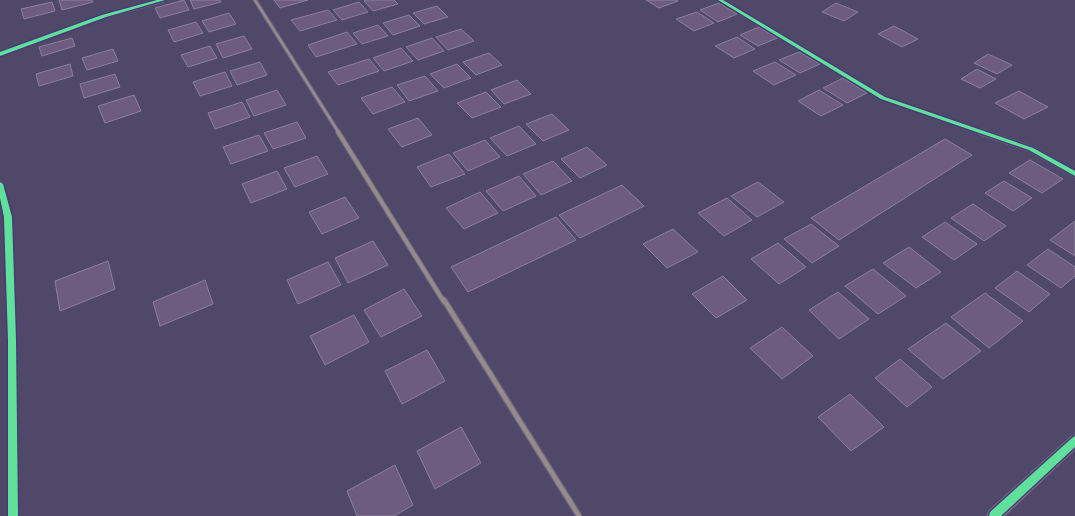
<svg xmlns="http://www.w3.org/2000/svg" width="1075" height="516" viewBox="0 0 1075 516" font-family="'Sofia Sans Condensed',sans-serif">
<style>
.building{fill:#6d5c7f;stroke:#8b809b}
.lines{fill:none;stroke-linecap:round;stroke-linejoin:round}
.lane-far2-casing{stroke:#6c6682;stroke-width:4.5}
.lane-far1-casing{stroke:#6c6682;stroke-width:6}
.lane-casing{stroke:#6c6682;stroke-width:7}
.street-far2-casing{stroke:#6c6682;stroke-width:5.5}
.street-far1-casing{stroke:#6c6682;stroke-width:7}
.street-casing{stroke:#6c6682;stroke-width:9}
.secondary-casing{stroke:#6c6682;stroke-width:2}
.lane-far2{stroke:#958b8b;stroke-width:2.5}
.lane-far1{stroke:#958b8b;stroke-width:4}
.lane{stroke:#958b8b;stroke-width:4.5}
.street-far2{stroke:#958b8b;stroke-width:4}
.street-far1{stroke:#958b8b;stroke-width:4.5}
.street{stroke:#958b8b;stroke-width:6}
.secondary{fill:#8f848c;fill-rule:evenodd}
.cycleway-casing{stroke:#483b77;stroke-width:3}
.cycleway{fill:#60e19b;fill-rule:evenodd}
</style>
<rect width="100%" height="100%" fill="#504869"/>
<g class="building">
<polygon points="59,0 92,0 93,2 62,10"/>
<polygon points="184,0 189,10 160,18 155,8"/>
<polygon points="190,0 220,0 221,2 194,9"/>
<polygon points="274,0 308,0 280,8"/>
<polygon points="366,0 394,0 398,4 373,11 364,1"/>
<polygon points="646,0 676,0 678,1 659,8"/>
<polygon points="52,2 55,11 24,19 21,9"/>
<polygon points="359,2 368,12 342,20 333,10"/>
<polygon points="719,3 737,14 718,22 700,10"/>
<polygon points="836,3 858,12 844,21 822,12"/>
<polygon points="437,6 448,17 424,24 413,13"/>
<polygon points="328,10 337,20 300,31 291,20"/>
<polygon points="697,12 714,23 694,31 676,19"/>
<polygon points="229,13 236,24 209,32 202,21"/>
<polygon points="409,15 420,26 393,35 383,23"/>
<polygon points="196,22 203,33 174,42 168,30"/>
<polygon points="378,25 388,36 362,44 353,33"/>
<polygon points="894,26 918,39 902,47 878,34"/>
<polygon points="759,27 777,38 758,46 740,35"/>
<polygon points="461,29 474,41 448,50 436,37"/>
<polygon points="347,32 357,44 316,57 308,45"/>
<polygon points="244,36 252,49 223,58 216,44"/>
<polygon points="737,37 755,49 734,58 715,46"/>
<polygon points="72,38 75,46 42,56 39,47"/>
<polygon points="432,38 444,51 418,60 406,47"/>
<polygon points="210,46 217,58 188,67 181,55"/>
<polygon points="401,48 413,61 384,71 373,58"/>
<polygon points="113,49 118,61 87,70 82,58"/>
<polygon points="799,52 820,64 800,73 779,60"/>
<polygon points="489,53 502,65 476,75 463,62"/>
<polygon points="988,54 1012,65 997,74 974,63"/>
<polygon points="369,59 379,71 338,85 328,72"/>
<polygon points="260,62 267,75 237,85 230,71"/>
<polygon points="775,62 796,75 774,85 753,71"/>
<polygon points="70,64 73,76 39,86 36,74"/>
<polygon points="457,64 471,78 444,88 430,74"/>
<polygon points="977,69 996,79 980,88 961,79"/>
<polygon points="225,72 232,86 200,96 193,82"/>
<polygon points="115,74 120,87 84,98 80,84"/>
<polygon points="425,76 438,91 409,101 397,85"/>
<polygon points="843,78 867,93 847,103 823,88"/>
<polygon points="517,80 531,94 504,104 491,90"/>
<polygon points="392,87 405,102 373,114 361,98"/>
<polygon points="277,90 286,105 254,116 246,100"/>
<polygon points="819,90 843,105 821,116 798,101"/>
<polygon points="1019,91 1048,107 1024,119 995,103"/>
<polygon points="486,92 501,107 472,118 457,103"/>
<polygon points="134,95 141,111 105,123 98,106"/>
<polygon points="242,102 250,117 215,129 208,113"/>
<polygon points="552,114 569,130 543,141 526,124"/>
<polygon points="418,118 432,135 402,147 388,129"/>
<polygon points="297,122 306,138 273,149 264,133"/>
<polygon points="519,126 536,144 507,156 490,138"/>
<polygon points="259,135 268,151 231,164 223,147"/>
<polygon points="945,139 972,155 839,240 811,218"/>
<polygon points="485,140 500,157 468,171 453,153"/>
<polygon points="587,147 607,165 580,178 561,159"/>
<polygon points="449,154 465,174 431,187 417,167"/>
<polygon points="317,156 328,174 295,187 284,168"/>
<polygon points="1030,160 1063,179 1042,193 1009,173"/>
<polygon points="553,161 572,181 541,195 523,174"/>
<polygon points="277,171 287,189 251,203 242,184"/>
<polygon points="519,176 536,196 503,211 486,191"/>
<polygon points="1004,181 1032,198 1013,211 985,193"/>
<polygon points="758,182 784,202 757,217 731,196"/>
<polygon points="622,185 644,206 580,238 559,215"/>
<polygon points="480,192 498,213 464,229 446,208"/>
<polygon points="345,197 359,218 322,234 309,212"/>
<polygon points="727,198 752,220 724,236 698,213"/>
<polygon points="973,204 1006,226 984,241 951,218"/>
<polygon points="556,217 576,240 468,292 451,267"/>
<polygon points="1075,221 1075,256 1050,240"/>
<polygon points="945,222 977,244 954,260 922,237"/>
<polygon points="811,224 839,246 812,263 784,239"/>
<polygon points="673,229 698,252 667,268 643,244"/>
<polygon points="373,241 388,265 348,283 335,258"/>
<polygon points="778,243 806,267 779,284 751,259"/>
<polygon points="909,247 941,272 916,288 883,263"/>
<polygon points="1048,249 1075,267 1075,276 1061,288 1027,265"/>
<polygon points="108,261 115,289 60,311 55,281"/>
<polygon points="328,262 341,285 298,304 287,280"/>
<polygon points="873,269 906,296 878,314 845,286"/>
<polygon points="1017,271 1050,294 1029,312 995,288"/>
<polygon points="723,276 747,300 716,318 692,294"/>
<polygon points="205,280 213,304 160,326 153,302"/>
<polygon points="404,289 422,316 381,337 364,310"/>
<polygon points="838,292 869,319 839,339 809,310"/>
<polygon points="985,293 1023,321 989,348 951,317"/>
<polygon points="354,315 369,342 325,365 310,336"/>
<polygon points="946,323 981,351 943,379 908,349"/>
<polygon points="782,327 813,356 782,379 750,348"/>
<polygon points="427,350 445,381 402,404 385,371"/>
<polygon points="900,359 932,387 907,407 875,378"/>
<polygon points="850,394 884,427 851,451 818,417"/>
<polygon points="461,427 481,463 435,489 417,451"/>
<polygon points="395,465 413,505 394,516 357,516 347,491"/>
</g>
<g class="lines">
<defs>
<polyline id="lane-far2" points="255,0 339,133"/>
<polyline id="lane-far1" points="338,132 444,302"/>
<polyline id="lane" points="444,300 579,516"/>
<g id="street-far2">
<polyline points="720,0 883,98 985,133"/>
<polyline points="0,54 104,16 163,0"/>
</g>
<g id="street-far1">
<polyline points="981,132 1031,149 1075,174"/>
<polyline points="0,184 8,217 11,302"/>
</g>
<polyline id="street" points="11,300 13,516"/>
<polygon id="secondary" points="1075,435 1075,449 1004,516 987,516 989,511 1071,437"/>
</defs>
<use href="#lane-far2" class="lane-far2-casing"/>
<use href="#lane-far1" class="lane-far1-casing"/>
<use href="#lane" class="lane-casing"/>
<use href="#street-far2" class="street-far2-casing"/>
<use href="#street-far1" class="street-far1-casing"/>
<use href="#street" class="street-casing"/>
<use href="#secondary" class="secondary-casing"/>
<use href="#lane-far2" class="lane-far2"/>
<use href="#lane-far1" class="lane-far1"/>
<use href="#lane" class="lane"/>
<use href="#street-far2" class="street-far2"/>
<use href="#street-far1" class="street-far1"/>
<use href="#street" class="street"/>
<use href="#secondary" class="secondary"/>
<defs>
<g id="cycleway">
<polygon points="157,0 165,0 106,17 0,56 0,52 102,15"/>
<polygon points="718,0 723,0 885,97 1033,148 1075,171 1075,176 1029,150 881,99"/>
<polygon points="0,182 3,184 12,217 16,340 18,516 8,516 8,340 4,217 0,198"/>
<polygon points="1075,436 1075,447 1001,516 989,516 990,512 1072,438"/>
</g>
</defs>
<use href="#cycleway" class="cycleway-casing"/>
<use href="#cycleway" class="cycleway"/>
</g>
</svg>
